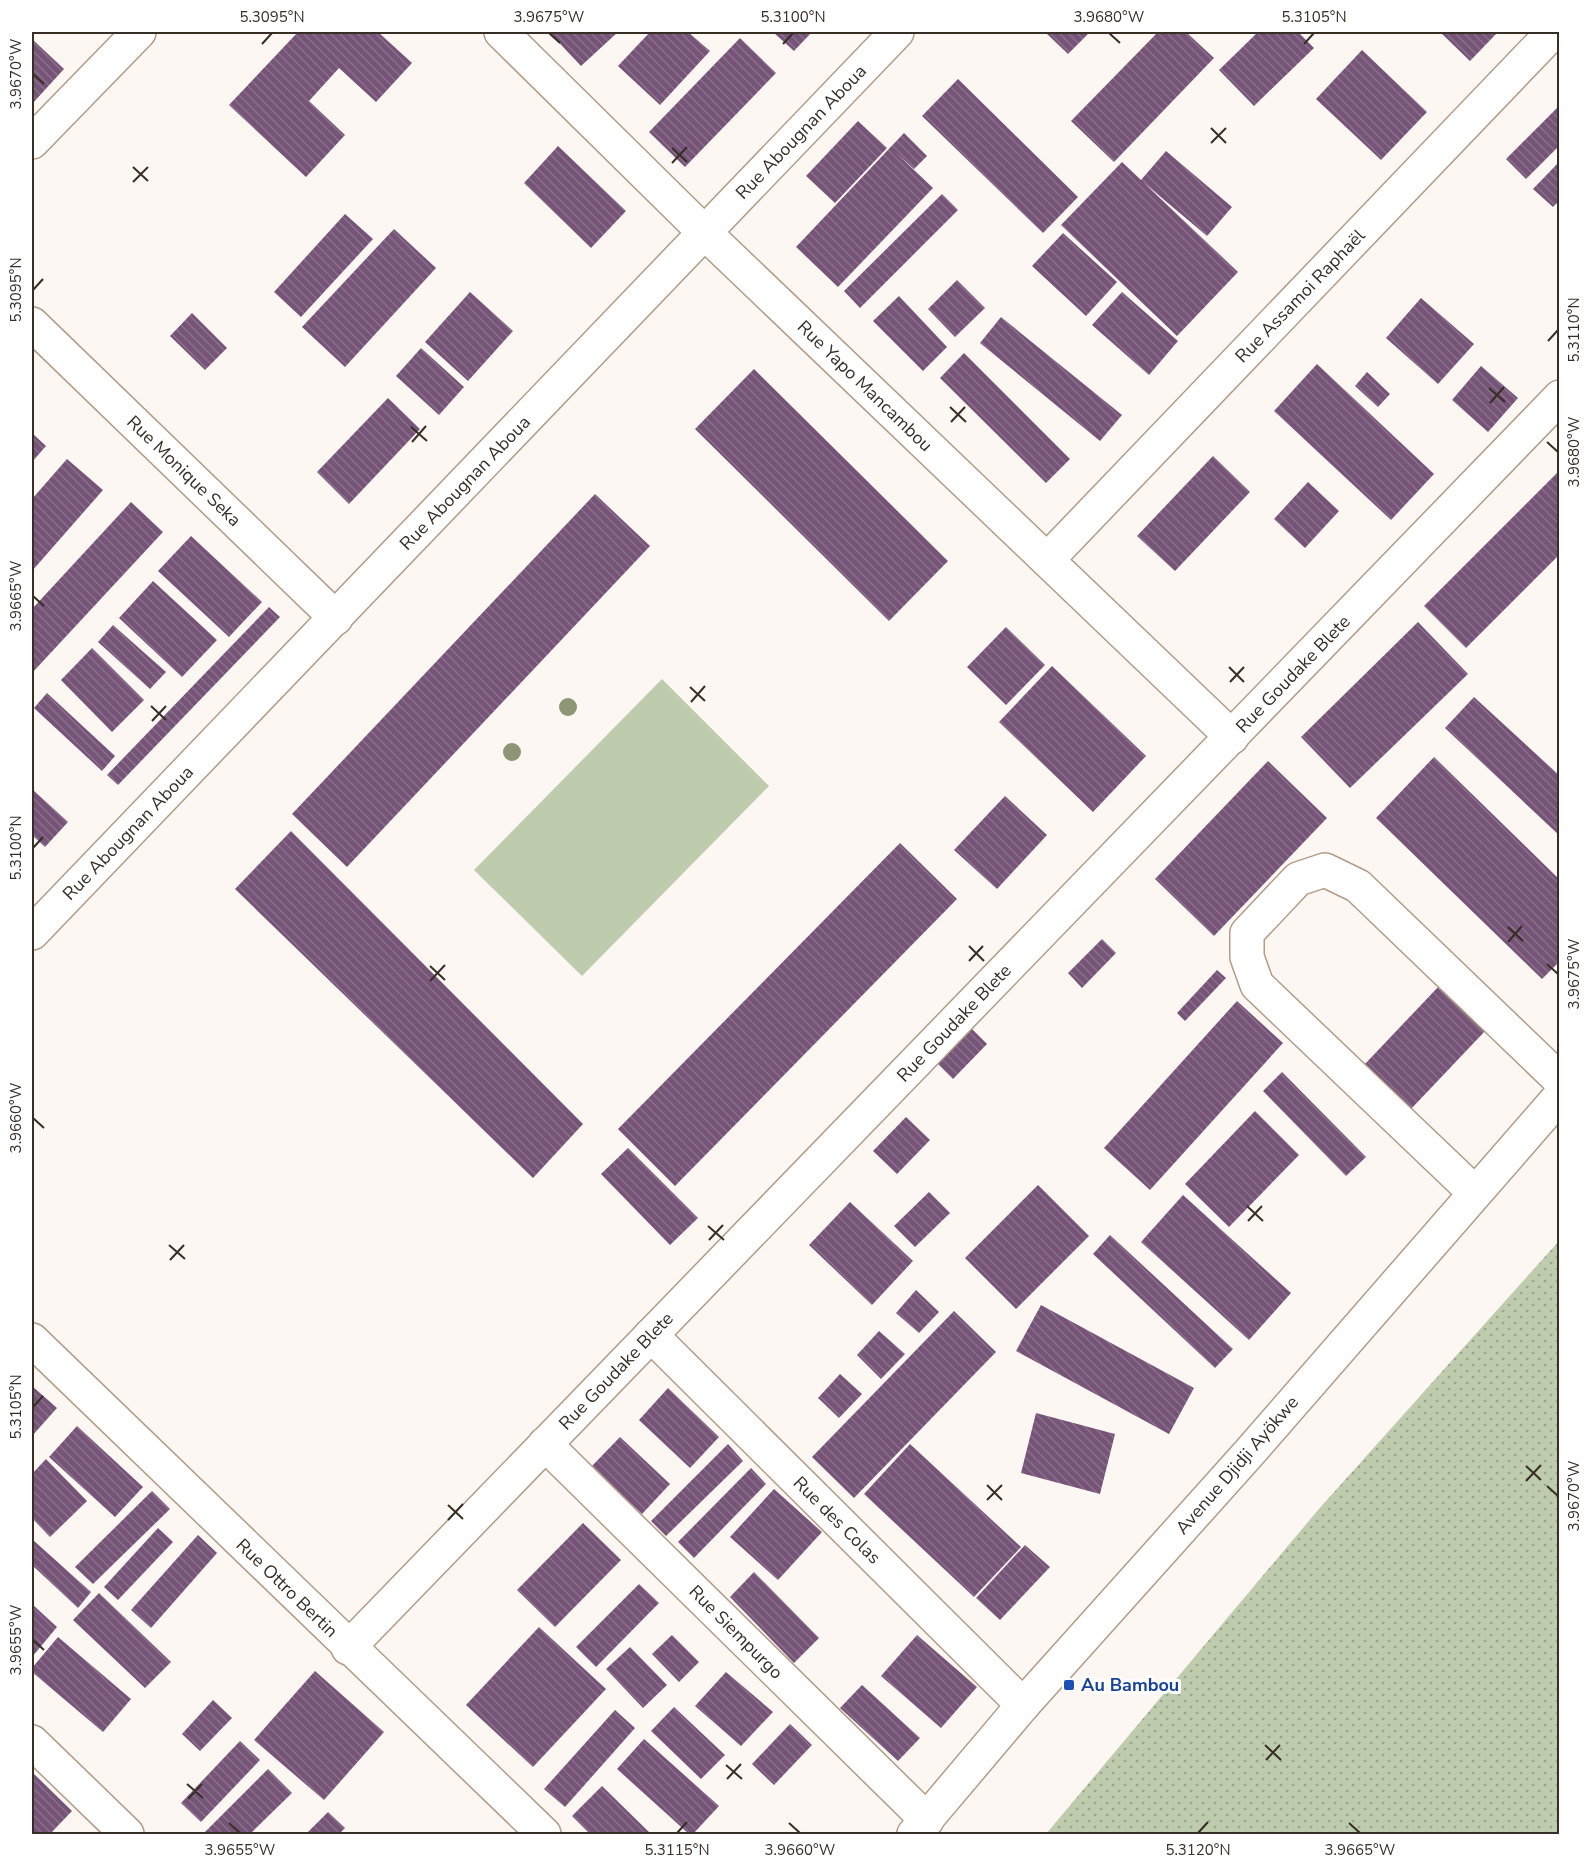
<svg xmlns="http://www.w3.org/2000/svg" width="1591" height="1866" viewBox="0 0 1591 1866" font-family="'Nunito Sans',sans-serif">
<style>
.grass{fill:url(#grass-dots)}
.green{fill:#becbad}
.building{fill:url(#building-back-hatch)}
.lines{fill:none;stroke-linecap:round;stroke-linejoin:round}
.minor-casing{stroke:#b29c88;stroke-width:36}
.minor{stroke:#fff;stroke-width:33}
.tree{fill:#8d9576}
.ticks{fill:none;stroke:#372e26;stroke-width:2}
.transit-dot{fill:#1a4fb4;stroke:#fff;stroke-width:2}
.labels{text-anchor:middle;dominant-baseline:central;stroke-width:6;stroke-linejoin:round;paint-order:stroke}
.street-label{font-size:18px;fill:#372e26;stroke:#fff}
.transit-label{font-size:18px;font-weight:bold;fill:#164399;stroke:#fff;text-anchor:start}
.neatline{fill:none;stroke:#372e26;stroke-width:2}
.ticks-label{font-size:15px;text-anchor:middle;fill:#372e26}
</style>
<defs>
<pattern id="grass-dots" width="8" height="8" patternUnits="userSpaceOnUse" patternTransform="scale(1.5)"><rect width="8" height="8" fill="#becbad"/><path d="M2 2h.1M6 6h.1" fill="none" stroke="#9ba58d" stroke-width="1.8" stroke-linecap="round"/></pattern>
<pattern id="building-back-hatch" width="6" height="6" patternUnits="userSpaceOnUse" patternTransform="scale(1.5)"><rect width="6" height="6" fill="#765478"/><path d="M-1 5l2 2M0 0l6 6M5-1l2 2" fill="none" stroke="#896f8a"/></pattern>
</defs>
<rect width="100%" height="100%" fill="#fcf7f3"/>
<polygon class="grass" points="1559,1241 1559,1834 1046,1834 1318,1510"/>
<polygon class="green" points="662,679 769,786 582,976 474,870"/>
<g class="building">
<polygon points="298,32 378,32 412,63 376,102 339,68 309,101 345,135 306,177 229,105"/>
<polygon points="549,32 618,32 581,66"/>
<polygon points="650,32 688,32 710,51 660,105 618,66"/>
<polygon points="773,32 812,32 794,51"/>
<polygon points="1045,32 1090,32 1068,54"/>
<polygon points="1158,32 1186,32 1214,58 1114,162 1071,121"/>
<polygon points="1258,32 1298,32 1314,48 1254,106 1219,70"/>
<polygon points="1440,32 1498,32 1470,61"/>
<polygon points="740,38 776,73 685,167 649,132"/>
<polygon points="32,39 64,69 32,104"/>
<polygon points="1362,50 1427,112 1381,160 1316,99"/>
<polygon points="958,79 1078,197 1043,233 922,116"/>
<polygon points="1560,105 1560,145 1526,179 1506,159"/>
<polygon points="858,121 887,148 835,203 806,176"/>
<polygon points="904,133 927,156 914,169 894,151 933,188 838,287 796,247"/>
<polygon points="558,146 626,211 591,248 524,183"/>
<polygon points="1166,151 1232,207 1207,236 1143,182 1238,272 1177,336 1061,225 1122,162 1141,180"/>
<polygon points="1560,161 1560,200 1553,207 1533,189"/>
<polygon points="942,194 958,210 860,308 844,291"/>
<polygon points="345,214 373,239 301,317 274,292"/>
<polygon points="394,229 436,268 345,367 302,327"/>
<polygon points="1063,233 1117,282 1086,316 1032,266"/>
<polygon points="957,280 985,308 955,337 928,309"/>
<polygon points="470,292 513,331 468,381 425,342"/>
<polygon points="1122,292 1178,341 1149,375 1092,325"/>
<polygon points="899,296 947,347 923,371 873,321"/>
<polygon points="1421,298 1474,344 1438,384 1386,338"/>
<polygon points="192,313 227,348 205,370 170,336"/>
<polygon points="1001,317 1122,415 1100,441 980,343"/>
<polygon points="421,348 464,387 439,415 396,376"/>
<polygon points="964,353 1070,459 1046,483 940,378"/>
<polygon points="1317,364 1434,474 1391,520 1274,411"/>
<polygon points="1481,366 1518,398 1488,432 1452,400"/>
<polygon points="754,369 948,561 889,621 695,429"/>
<polygon points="1367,372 1390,394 1378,407 1355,386"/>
<polygon points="388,398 420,429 349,504 317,472"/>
<polygon points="32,433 46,446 32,462"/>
<polygon points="1213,456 1250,492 1175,571 1137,536"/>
<polygon points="67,459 103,490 32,571 32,499"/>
<polygon points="1560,470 1560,554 1466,648 1424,606"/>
<polygon points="1308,482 1339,511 1305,548 1274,519"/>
<polygon points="595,494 650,546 347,867 292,814"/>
<polygon points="131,502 163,532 32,673 32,609"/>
<polygon points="191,536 262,602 229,637 158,571"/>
<polygon points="153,581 217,640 182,677 119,618"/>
<polygon points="269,607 280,617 118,785 107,775"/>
<polygon points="1418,622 1468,674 1350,788 1301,737"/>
<polygon points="113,625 166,672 150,689 98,642"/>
<polygon points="1006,627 1045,665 1006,705 967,667"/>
<polygon points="92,648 144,700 112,732 61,680"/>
<polygon points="1052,666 1146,756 1093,812 999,722"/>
<polygon points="47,693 115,756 102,771 34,708"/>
<polygon points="1474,697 1560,776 1560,836 1445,728"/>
<polygon points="1434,757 1560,880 1560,961 1542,979 1376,818"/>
<polygon points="1268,761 1327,818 1214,936 1155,879"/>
<polygon points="32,789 68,822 45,847 32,835"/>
<polygon points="1005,796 1047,835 997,889 954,850"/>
<polygon points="291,831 583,1124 533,1178 235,889"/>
<polygon points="900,843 957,899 675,1186 618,1129"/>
<polygon points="1102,939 1116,953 1082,988 1068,973"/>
<polygon points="1217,970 1226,978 1185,1021 1177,1013"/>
<polygon points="1440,985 1487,1029 1411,1109 1364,1065"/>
<polygon points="1237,1001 1283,1043 1150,1190 1104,1148"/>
<polygon points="966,1023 987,1044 953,1079 931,1057"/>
<polygon points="1282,1072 1366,1157 1346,1176 1263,1091"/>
<polygon points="1255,1111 1299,1155 1229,1227 1185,1184"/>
<polygon points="906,1117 930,1140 897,1174 873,1151"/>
<polygon points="628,1148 698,1218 670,1245 601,1174"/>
<polygon points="1038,1185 1089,1236 1016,1309 965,1258"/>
<polygon points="929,1192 950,1213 915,1247 894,1226"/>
<polygon points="1183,1195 1291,1293 1249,1340 1141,1242"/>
<polygon points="850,1202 913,1261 872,1305 809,1245"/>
<polygon points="1110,1235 1233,1349 1215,1368 1093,1254"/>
<polygon points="916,1290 939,1312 919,1333 896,1313"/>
<polygon points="1041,1305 1194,1388 1169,1434 1016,1351"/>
<polygon points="954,1311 996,1352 854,1498 812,1457"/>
<polygon points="879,1331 905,1354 881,1379 857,1355"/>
<polygon points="840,1374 862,1394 839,1418 818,1398"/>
<polygon points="32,1386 57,1408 32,1436"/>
<polygon points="668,1388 719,1437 690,1468 639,1420"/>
<polygon points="1036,1413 1115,1434 1100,1494 1021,1473"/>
<polygon points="77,1426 143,1487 115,1517 49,1457"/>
<polygon points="620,1437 670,1484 642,1514 591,1467"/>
<polygon points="728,1444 743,1461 666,1536 651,1521"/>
<polygon points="910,1444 1021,1547 974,1597 864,1494"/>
<polygon points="46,1459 87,1501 50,1537 32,1518 32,1474"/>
<polygon points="751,1468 766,1484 694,1558 678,1542"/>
<polygon points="774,1489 822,1532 778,1580 730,1537"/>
<polygon points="152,1491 170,1509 93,1584 75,1567"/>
<polygon points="583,1523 621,1560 555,1627 517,1590"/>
<polygon points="158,1528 173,1542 118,1600 104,1587"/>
<polygon points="198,1535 217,1553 151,1628 131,1610"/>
<polygon points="33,1540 91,1592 78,1608 32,1565"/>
<polygon points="1025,1545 1050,1567 1000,1620 976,1598"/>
<polygon points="754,1572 819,1638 794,1663 730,1597"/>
<polygon points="639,1584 659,1603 596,1667 576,1647"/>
<polygon points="99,1593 171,1662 145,1688 73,1620"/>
<polygon points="32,1604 57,1627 32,1657"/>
<polygon points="539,1627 606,1689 533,1767 466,1705"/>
<polygon points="672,1635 699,1662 679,1682 652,1654"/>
<polygon points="917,1635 977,1687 941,1728 881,1676"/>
<polygon points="58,1637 131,1699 103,1732 32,1672 32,1668"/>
<polygon points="630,1647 667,1685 643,1708 606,1669"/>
<polygon points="315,1671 384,1732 324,1800 254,1740"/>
<polygon points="726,1672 773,1712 741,1746 695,1706"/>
<polygon points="862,1685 920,1738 898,1761 840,1708"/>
<polygon points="213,1700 232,1718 200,1751 182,1734"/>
<polygon points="674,1707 725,1755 701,1779 651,1731"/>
<polygon points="615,1710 635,1728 565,1807 544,1789"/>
<polygon points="790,1724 812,1745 774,1785 752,1764"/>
<polygon points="644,1739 719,1806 693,1834 689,1834 617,1769"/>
<polygon points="240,1741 260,1760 201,1822 181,1803"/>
<polygon points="268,1769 292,1793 250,1834 203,1834"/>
<polygon points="32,1772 72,1811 50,1834 32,1834"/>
<polygon points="602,1786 651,1834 590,1834 572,1816"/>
<polygon points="328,1812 345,1828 339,1834 306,1834"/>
</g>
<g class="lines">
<defs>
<g id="minor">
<polyline points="501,32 705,233 1232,737"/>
<polyline points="32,142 139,32"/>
<polyline points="32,324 336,618"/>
<polyline points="1047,560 1553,32"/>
<polyline points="32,933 897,32"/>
<polyline points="1474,1192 1257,985 1247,957 1247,933 1298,879 1325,870 1358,886 1560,1080"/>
<polyline points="651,1335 1023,1705"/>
<polyline points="32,1340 544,1834"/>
<polyline points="545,1444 927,1820"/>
<polyline points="348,1648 1560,397"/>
<polyline points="32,1742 127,1834"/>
<polyline points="914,1834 1023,1705 1249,1453 1560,1096"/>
</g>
</defs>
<use href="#minor" class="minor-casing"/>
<use href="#minor" class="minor"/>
</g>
<g class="tree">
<circle cx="568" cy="707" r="9"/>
<circle cx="512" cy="752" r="9"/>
</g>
<path class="ticks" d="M 549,33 L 560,43M 1109,33 L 1120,43M 262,44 L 272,33M 783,44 L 793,33M 1304,44 L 1314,33M 33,74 L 44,84M 1211,128 L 1226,143M 1211,143 L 1226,128M 672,148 L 687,162M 672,163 L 687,147M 133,167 L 148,181M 133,182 L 148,167M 33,290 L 43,279M 1548,341 L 1558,330M 1489,388 L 1505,402M 1490,403 L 1504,387M 950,407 L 966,422M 951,422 L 965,407M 411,427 L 427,441M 412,442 L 426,426M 1547,442 L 1558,452M 33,596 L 44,606M 1229,667 L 1244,682M 1230,682 L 1244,667M 690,687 L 705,701M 691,702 L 705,686M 151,706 L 166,720M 152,721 L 166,706M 33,848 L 43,837M 1508,927 L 1523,941M 1508,942 L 1522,926M 969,946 L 984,961M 969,961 L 983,946M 1547,964 L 1558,974M 430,966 L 445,980M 430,981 L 445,965M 33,1118 L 44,1128M 1247,1206 L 1263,1221M 1248,1221 L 1262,1206M 708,1226 L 724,1240M 709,1240 L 723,1225M 169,1245 L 185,1259M 170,1260 L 184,1245M 33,1407 L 43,1396M 1526,1466 L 1541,1480M 1526,1481 L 1541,1465M 987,1485 L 1002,1500M 1547,1486 L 1558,1496M 987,1500 L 1002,1485M 448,1505 L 463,1519M 448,1520 L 463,1504M 33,1640 L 44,1650M 1265,1745 L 1281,1760M 1266,1760 L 1280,1745M 726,1765 L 742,1779M 727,1779 L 741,1764M 187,1784 L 203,1798M 188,1799 L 202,1784M 229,1823 L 240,1833M 789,1823 L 800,1833M 1349,1823 L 1360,1833M 677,1833 L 687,1822M 1198,1833 L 1208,1822"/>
<rect class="transit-dot" x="1063" y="1679" width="12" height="12" rx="3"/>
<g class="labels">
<g class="street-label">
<text transform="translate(801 132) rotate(-46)">Rue Abougnan Aboua</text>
<text transform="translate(1300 296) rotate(-46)">Rue Assamoi Raphaël</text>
<text transform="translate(865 386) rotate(44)">Rue Yapo Mancambou</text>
<text transform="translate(184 471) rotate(44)">Rue Monique Seka</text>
<text transform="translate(465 483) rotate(-46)">Rue Abougnan Aboua</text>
<text transform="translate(1293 674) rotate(-46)">Rue Goudake Blete</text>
<text transform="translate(128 833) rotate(-46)">Rue Abougnan Aboua</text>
<text transform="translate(954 1023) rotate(-46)">Rue Goudake Blete</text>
<text transform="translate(616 1371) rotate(-46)">Rue Goudake Blete</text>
<text transform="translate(1237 1465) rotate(-49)">Avenue Djidji Ayökwe</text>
<text transform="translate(837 1520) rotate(45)">Rue des Colas</text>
<text transform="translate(287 1588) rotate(44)">Rue Ottro Bertin</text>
<text transform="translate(736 1632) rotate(45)">Rue Siempurgo</text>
</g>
<g class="transit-label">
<text x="1081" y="1685">Au Bambou</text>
</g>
</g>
<rect width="1591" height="1866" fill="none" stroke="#ffffff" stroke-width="66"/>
<rect x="33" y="33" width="1525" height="1800" class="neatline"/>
<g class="ticks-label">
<text x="272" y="22">5.3095°N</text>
<text x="549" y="22">3.9675°W</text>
<text x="793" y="22">5.3100°N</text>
<text x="1109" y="22">3.9680°W</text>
<text x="1314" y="22">5.3105°N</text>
<text transform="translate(16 74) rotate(-90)" y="5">3.9670°W</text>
<text transform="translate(16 290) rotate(-90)" y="5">5.3095°N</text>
<text transform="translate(1574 330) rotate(-90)" y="5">5.3110°N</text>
<text transform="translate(1574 452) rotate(-90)" y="5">3.9680°W</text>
<text transform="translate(16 596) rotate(-90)" y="5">3.9665°W</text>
<text transform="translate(16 848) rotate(-90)" y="5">5.3100°N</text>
<text transform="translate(1574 974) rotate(-90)" y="5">3.9675°W</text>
<text transform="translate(16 1118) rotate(-90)" y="5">3.9660°W</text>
<text transform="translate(16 1407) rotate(-90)" y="5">5.3105°N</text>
<text transform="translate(1574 1496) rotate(-90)" y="5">3.9670°W</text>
<text transform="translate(16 1640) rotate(-90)" y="5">3.9655°W</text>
<text x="240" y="1855">3.9655°W</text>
<text x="677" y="1855">5.3115°N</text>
<text x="800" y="1855">3.9660°W</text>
<text x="1198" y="1855">5.3120°N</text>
<text x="1360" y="1855">3.9665°W</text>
</g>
</svg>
